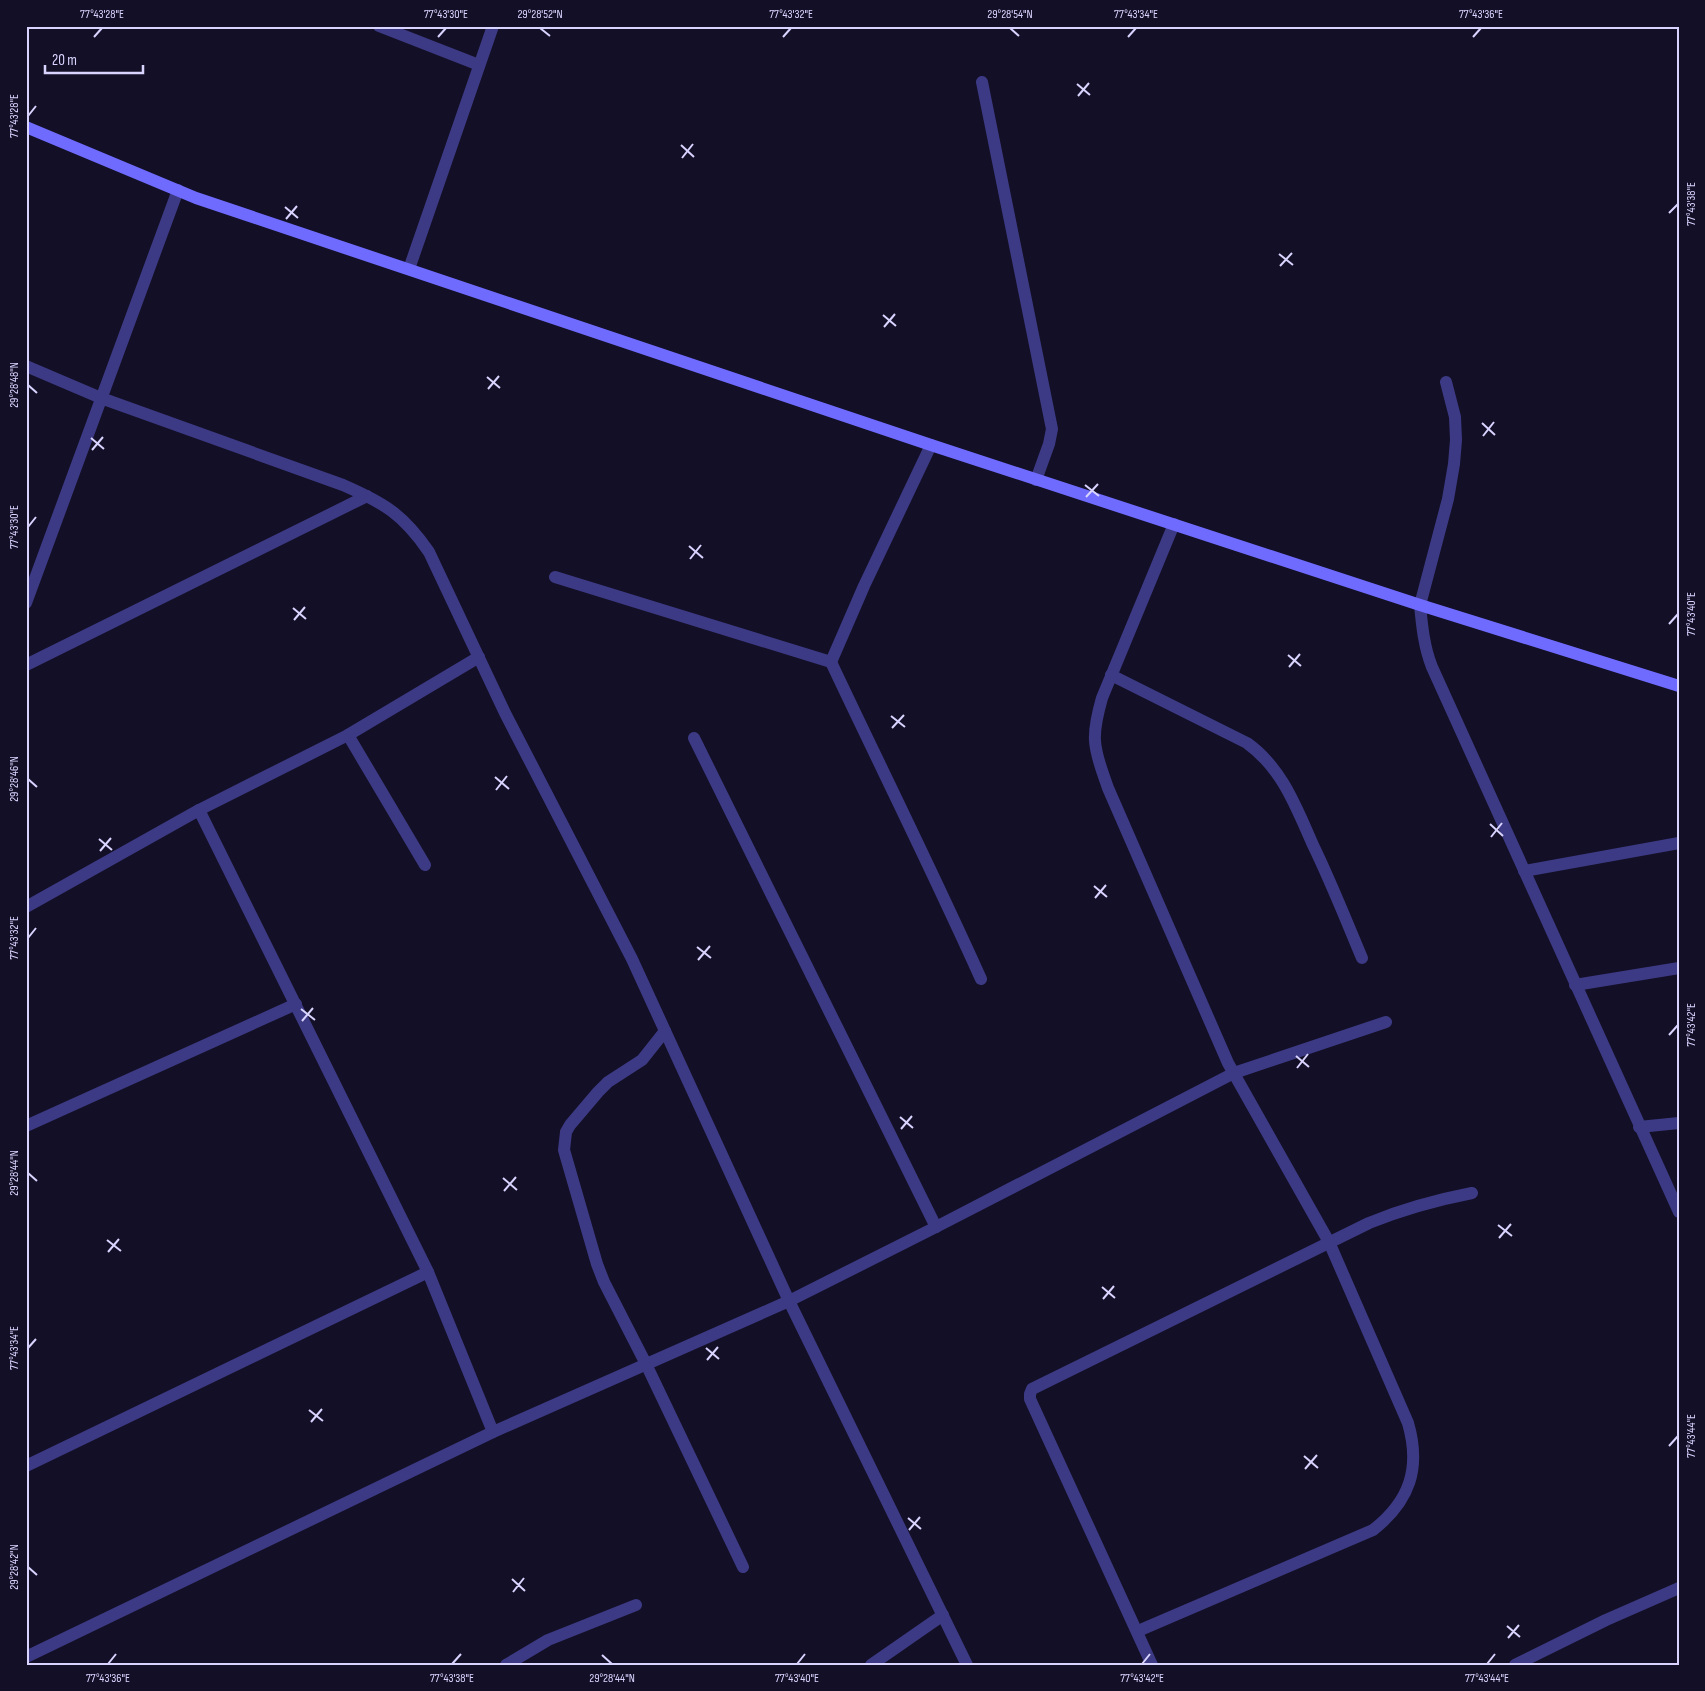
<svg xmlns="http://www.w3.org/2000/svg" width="1705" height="1691" viewBox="0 0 1705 1691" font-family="'Sofia Sans Condensed',sans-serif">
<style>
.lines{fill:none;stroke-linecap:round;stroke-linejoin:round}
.lane{stroke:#3d3a85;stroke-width:12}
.street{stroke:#3d3a85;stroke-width:12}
.secondary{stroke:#6f6bff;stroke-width:12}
.ticks{fill:none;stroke:#d9d4ff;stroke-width:2}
.neatline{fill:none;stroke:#d9d4ff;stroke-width:2}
.ticks-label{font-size:12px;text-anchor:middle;fill:#d9d4ff}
</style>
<rect width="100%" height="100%" fill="#130f26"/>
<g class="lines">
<g class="lane">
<polyline points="982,82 1052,429 1049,444 1036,480"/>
<polyline points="1420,605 1448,499 1454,464 1456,440 1455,417 1446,382"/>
</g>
<g class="street">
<polyline points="379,26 479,65"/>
<polyline points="409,269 493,26"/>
<path d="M 26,366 L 101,398 L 343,485 C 384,503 403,514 429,552 L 505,713 L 632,959 L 789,1301 L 967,1665"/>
<polyline points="555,577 831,662 864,586 931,445"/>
<polyline points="26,603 178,190"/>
<path d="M 1420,605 C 1422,626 1424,647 1432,667 L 1679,1212"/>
<path d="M 831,662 C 881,768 933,872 981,979"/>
<polyline points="26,665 367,496"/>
<path d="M 1111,675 L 1247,743 C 1282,768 1296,807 1313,845 C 1331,882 1346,920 1362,958"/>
<polyline points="348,735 425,865"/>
<polyline points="694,738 936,1227"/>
<polyline points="199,810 428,1272 493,1432"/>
<polyline points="1524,871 1679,843"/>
<polyline points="26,907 199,810 348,735 479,657"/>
<polyline points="1575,985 1679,968"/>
<polyline points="665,1031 642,1060 608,1082 598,1092 570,1125 566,1132 564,1150 597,1264 604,1282 646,1364 743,1567"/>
<polyline points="26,1126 296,1004"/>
<polyline points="1639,1127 1679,1123"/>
<polyline points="26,1466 428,1272"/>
<path d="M 1138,1631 L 1373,1530 C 1410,1501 1421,1468 1408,1423 L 1329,1242 L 1228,1063 L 1108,788 C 1103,773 1096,757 1095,741 C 1094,727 1098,712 1102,698 L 1174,524"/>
<polyline points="26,1657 493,1432 789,1301 936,1227 1234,1073 1386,1022"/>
<polyline points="506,1665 548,1640 636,1605"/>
<polyline points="871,1665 943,1615"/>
<path d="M 1152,1665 L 1030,1399 L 1030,1394 L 1032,1389 L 1369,1223 C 1403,1209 1436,1200 1472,1193"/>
<polyline points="1515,1665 1606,1620 1679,1588"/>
</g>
<polyline class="secondary" points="26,127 196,198 931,445 1420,605 1679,686"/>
</g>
<path class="ticks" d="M 540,28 L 550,36M 1010,28 L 1019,36M 94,37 L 102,28M 438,37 L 446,28M 783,37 L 791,28M 1128,37 L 1136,28M 1473,37 L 1481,28M 1077,84 L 1090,95M 1078,96 L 1089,83M 28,116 L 36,106M 681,145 L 694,157M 682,158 L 693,144M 285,207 L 298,218M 1669,213 L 1678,204M 286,219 L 297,206M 1279,254 L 1293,265M 1280,266 L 1292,253M 883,315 L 896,326M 884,327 L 895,314M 487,377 L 500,388M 28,385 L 37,393M 488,389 L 499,376M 1482,423 L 1495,435M 1483,436 L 1494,422M 91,438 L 104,449M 92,450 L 103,437M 1085,485 L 1099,496M 1086,497 L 1098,484M 28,527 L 36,517M 689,546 L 703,558M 690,559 L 701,545M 293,608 L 306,619M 294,620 L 305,607M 1669,624 L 1678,614M 1288,655 L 1301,666M 1289,667 L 1300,654M 891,716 L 905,727M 892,728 L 904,715M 495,777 L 509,789M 28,779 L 37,787M 496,790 L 507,776M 1490,824 L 1503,836M 1491,837 L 1502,823M 99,839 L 112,850M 100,851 L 111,838M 1094,886 L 1107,897M 1095,898 L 1106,885M 28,938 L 36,928M 697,947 L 711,958M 698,960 L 710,946M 301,1009 L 315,1020M 302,1021 L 313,1008M 1669,1035 L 1678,1025M 1296,1056 L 1309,1067M 1297,1068 L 1308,1054M 900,1117 L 913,1128M 901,1129 L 912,1116M 28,1173 L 37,1181M 503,1178 L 517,1190M 504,1191 L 516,1177M 1498,1225 L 1512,1236M 1499,1238 L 1511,1224M 107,1240 L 121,1251M 108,1252 L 119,1239M 1102,1287 L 1115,1298M 1103,1299 L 1114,1286M 28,1348 L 36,1339M 706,1348 L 719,1359M 707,1360 L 718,1347M 309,1410 L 323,1421M 311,1422 L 322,1409M 1669,1446 L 1678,1436M 1304,1456 L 1318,1468M 1305,1469 L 1317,1455M 908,1518 L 921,1529M 909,1530 L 920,1517M 28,1567 L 37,1575M 512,1579 L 525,1591M 513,1592 L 524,1578M 1507,1626 L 1520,1637M 1508,1638 L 1519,1625M 602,1655 L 612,1664M 108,1664 L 116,1654M 452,1664 L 461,1654M 797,1664 L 805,1654M 1142,1664 L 1150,1654M 1487,1664 L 1495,1654"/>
<rect width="1705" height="1691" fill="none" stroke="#130f26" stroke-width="55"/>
<path d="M45 65v8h98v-8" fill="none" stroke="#d9d4ff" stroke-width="2.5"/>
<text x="52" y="65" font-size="15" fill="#d9d4ff" stroke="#130f26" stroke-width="4" paint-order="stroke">20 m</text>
<rect x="28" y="28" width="1650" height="1636" class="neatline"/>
<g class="ticks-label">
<text x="102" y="18">77°43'28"E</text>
<text x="446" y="18">77°43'30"E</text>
<text x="540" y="18">29°28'52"N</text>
<text x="791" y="18">77°43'32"E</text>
<text x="1010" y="18">29°28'54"N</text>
<text x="1136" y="18">77°43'34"E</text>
<text x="1481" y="18">77°43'36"E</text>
<text transform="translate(14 116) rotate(-90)" y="4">77°43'28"E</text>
<text transform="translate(1691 204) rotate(-90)" y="4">77°43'38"E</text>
<text transform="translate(14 385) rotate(-90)" y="4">29°28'48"N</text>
<text transform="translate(14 527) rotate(-90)" y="4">77°43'30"E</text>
<text transform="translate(1691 614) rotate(-90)" y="4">77°43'40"E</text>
<text transform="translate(14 779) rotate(-90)" y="4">29°28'46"N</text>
<text transform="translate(14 938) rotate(-90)" y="4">77°43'32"E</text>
<text transform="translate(1691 1025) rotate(-90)" y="4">77°43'42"E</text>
<text transform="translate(14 1173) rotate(-90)" y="4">29°28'44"N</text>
<text transform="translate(14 1348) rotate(-90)" y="4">77°43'34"E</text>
<text transform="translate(1691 1436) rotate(-90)" y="4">77°43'44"E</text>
<text transform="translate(14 1567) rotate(-90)" y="4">29°28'42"N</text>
<text x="108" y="1682">77°43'36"E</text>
<text x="452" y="1682">77°43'38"E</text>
<text x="612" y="1682">29°28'44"N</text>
<text x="797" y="1682">77°43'40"E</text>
<text x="1142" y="1682">77°43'42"E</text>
<text x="1487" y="1682">77°43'44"E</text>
</g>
</svg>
